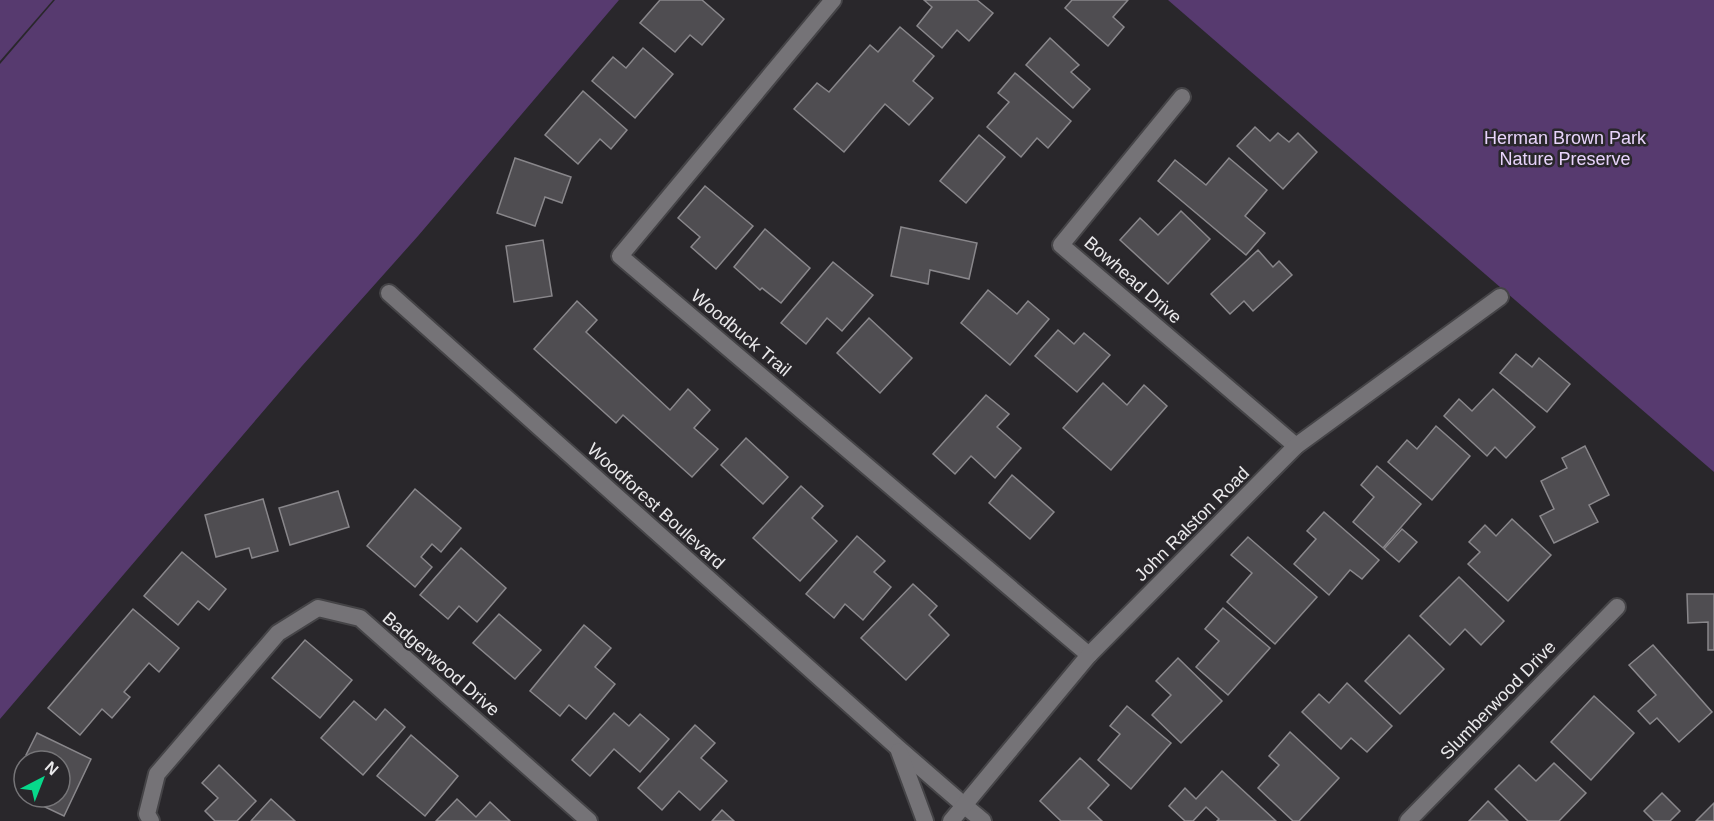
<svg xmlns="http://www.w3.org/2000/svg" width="1714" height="821" viewBox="0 0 1714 821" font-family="Arial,sans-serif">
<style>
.green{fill:#573a6f}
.building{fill:#4f4d51;stroke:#89878b;stroke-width:1.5}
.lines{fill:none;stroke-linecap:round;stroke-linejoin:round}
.minor-casing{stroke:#454447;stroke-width:20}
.tertiary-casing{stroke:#454447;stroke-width:20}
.minor{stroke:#757377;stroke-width:16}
.tertiary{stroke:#757377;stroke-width:16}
.labels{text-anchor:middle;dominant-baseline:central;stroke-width:5;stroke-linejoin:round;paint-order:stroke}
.park-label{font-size:18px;fill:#e8d4fb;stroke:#29272b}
.street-label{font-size:18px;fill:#eae9eb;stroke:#29272b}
</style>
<rect width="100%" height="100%" fill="#29272b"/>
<g class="green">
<polygon points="0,0 53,0 0,61"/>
<polygon points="55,0 619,0 418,236 302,366 0,719 0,64"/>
<polygon points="1168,0 1714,0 1714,472"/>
</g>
<g class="building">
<polygon points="660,0 702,0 724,19 702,45 690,35 675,52 640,23"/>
<polygon points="924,0 977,0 993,13 969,41 957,30 942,48 917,26 932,7"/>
<polygon points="1072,0 1128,0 1113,17 1124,27 1108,46 1065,8"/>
<polygon points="900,27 934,56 913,81 933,98 909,125 885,104 844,152 794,109 817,83 829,92 870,45 878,52"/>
<polygon points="1050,38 1079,65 1071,72 1090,89 1073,108 1026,65"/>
<polygon points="643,48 673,74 635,118 592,81 613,57 626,68"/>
<polygon points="1015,73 1071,121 1048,148 1037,138 1021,157 987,127 1009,102 998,93"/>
<polygon points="583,91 627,130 611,149 600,139 578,164 545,135"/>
<polygon points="1255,127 1270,141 1278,133 1289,142 1298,133 1317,152 1283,189 1237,146"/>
<polygon points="979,135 1005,157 966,203 940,181"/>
<polygon points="515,158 571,177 562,203 545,197 535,226 497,213"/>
<polygon points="1229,158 1267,190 1245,216 1265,233 1246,255 1158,181 1175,160 1206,185"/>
<polygon points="705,186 753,226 716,269 691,247 700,237 678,218"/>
<polygon points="1181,211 1210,239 1168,284 1120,240 1140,218 1158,235"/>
<polygon points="901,227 977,243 969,279 930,270 928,284 891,276"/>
<polygon points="765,229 810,268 781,303 762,288 760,290 734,267"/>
<polygon points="543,240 552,296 514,302 506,246"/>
<polygon points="1258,250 1273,267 1279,261 1292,275 1253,311 1244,301 1230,314 1211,294"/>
<polygon points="833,262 873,295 842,331 827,318 806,344 781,323"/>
<polygon points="988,290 1017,314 1028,301 1049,319 1010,365 961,323"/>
<polygon points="577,301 597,320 586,332 670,410 688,389 710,410 694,428 718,449 692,477 623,415 616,423 534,349"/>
<polygon points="869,318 912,358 880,393 837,353"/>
<polygon points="1058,330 1074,344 1084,333 1110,355 1077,392 1035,356"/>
<polygon points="1516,354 1532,367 1539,358 1570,384 1547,412 1500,373"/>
<polygon points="1103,383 1127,405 1144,385 1167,406 1111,470 1063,428"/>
<polygon points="1493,389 1535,427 1506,458 1495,447 1487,456 1444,416 1459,399 1472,411"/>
<polygon points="986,395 1009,414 997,427 1021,448 995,478 971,456 955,474 933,454"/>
<polygon points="1436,426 1470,456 1432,500 1388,462 1407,440 1417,449"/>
<polygon points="746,438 788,477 763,504 721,465"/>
<polygon points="1585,446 1609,495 1589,505 1598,522 1554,543 1540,516 1554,509 1541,481 1567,468 1562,458"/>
<polygon points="1377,466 1421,504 1383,548 1353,522 1374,497 1361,485"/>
<polygon points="1012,475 1054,512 1030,539 989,503"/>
<polygon points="801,486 823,506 812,518 837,541 800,581 753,538"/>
<polygon points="415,489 461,528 441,552 432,544 421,557 432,567 415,587 367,546"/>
<polygon points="338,491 349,527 290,545 279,508"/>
<polygon points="263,499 278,551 252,558 249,548 216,557 205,515"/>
<polygon points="1324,512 1379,560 1362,579 1350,570 1329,595 1294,564 1316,539 1307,531"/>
<polygon points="1512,519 1551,555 1508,601 1468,564 1480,552 1469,542 1485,525 1496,536"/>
<polygon points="1402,529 1417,542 1399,562 1384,549"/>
<polygon points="857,536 885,561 874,572 891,587 863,620 845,604 834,618 806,594"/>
<polygon points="1248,537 1317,597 1275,644 1227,602 1252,573 1231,555"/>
<polygon points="461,548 506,588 477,622 459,606 448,619 420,595"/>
<polygon points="182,552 226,589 209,610 198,601 178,625 144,596"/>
<polygon points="1459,577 1504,621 1481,645 1465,629 1450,645 1420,616"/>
<polygon points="913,584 937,606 929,615 949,635 906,680 861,638"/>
<polygon points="1687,594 1714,594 1714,650 1708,650 1708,622 1688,623"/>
<polygon points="1223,608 1270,648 1228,695 1196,667 1219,641 1205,629"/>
<polygon points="133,609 179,648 159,672 149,663 124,692 130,697 112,718 102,709 80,735 48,708"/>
<polygon points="499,614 541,650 515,679 473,643"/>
<polygon points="584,625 611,648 595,667 615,684 586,719 569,705 560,716 530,691"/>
<polygon points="1409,635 1444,669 1400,714 1365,681"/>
<polygon points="305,640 352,680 320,718 272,678"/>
<polygon points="1653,645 1712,712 1679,742 1657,718 1650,724 1638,711 1656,695 1629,665"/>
<polygon points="1178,658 1222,701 1181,743 1152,715 1171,695 1156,681"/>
<polygon points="1347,683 1392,726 1367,752 1351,738 1341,749 1302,712 1319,694 1329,703"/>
<polygon points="1594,696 1634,733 1591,780 1551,742"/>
<polygon points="354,701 376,720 385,709 405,727 363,775 321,738"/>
<polygon points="1127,706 1171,743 1131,789 1098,760 1120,734 1110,726"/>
<polygon points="614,713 629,726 640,714 669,739 640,772 614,749 590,776 572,760"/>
<polygon points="695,725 715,743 701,758 727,781 700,810 679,791 662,810 638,788"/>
<polygon points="1290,732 1339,778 1299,821 1293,821 1258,788 1279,765 1269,756"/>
<polygon points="37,733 91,759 64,816 24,797 60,797 60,761 35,761 26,755"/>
<polygon points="411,735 458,776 425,816 377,776"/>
<polygon points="1080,758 1109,785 1088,808 1102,821 1061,821 1040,801"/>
<polygon points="1554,763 1586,793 1559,821 1528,821 1495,789 1519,765 1536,781"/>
<polygon points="219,765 256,801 237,821 215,821 205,811 218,798 202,783"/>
<polygon points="1222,771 1276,821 1217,821 1219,819 1206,807 1193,821 1185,821 1169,806 1185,788 1196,799"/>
<polygon points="1662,793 1680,811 1670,821 1654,821 1644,811"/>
<polygon points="271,799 295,821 251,821"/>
<polygon points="457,799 476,817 490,802 510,821 436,821"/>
<polygon points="1488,801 1508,821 1469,821"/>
<polygon points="1714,803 1714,821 1696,821"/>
<polygon points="722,810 734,821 712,821"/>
</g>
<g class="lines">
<defs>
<g id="minor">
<polyline points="833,0 620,256 1089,655"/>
<polyline points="1182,97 1061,245 1296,446"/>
<polyline points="389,293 897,747 965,806"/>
<polyline points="899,751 925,821"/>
<polyline points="151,821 147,814 157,774 278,633 318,608 360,618 589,821"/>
<polyline points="1408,821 1617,607"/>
</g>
<g id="tertiary">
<polyline points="965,806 983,821"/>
<polyline points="951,821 1089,655 1296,446 1500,297"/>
</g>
</defs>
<use href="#minor" class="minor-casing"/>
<use href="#tertiary" class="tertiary-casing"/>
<use href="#minor" class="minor"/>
<use href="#tertiary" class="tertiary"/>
</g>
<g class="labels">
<g class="park-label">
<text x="1565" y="138">Herman Brown Park<tspan x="1565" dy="21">Nature Preserve</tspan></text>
</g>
<g class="street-label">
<text transform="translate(1133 280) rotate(41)">Bowhead Drive</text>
<text transform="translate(741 333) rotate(40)">Woodbuck Trail</text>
<text transform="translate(656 506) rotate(42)">Woodforest Boulevard</text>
<text transform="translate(1192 524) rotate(-45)">John Ralston Road</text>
<text transform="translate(441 664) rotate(41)">Badgerwood Drive</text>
<text transform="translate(1498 700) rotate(-46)">Slumberwood Drive</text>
</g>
</g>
<g transform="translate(42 779) rotate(42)"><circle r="28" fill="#29272b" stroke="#767578" stroke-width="1.5"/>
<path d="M0-4.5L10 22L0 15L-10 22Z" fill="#07d98b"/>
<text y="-9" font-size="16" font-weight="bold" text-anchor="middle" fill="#eae9eb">N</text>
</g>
</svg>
